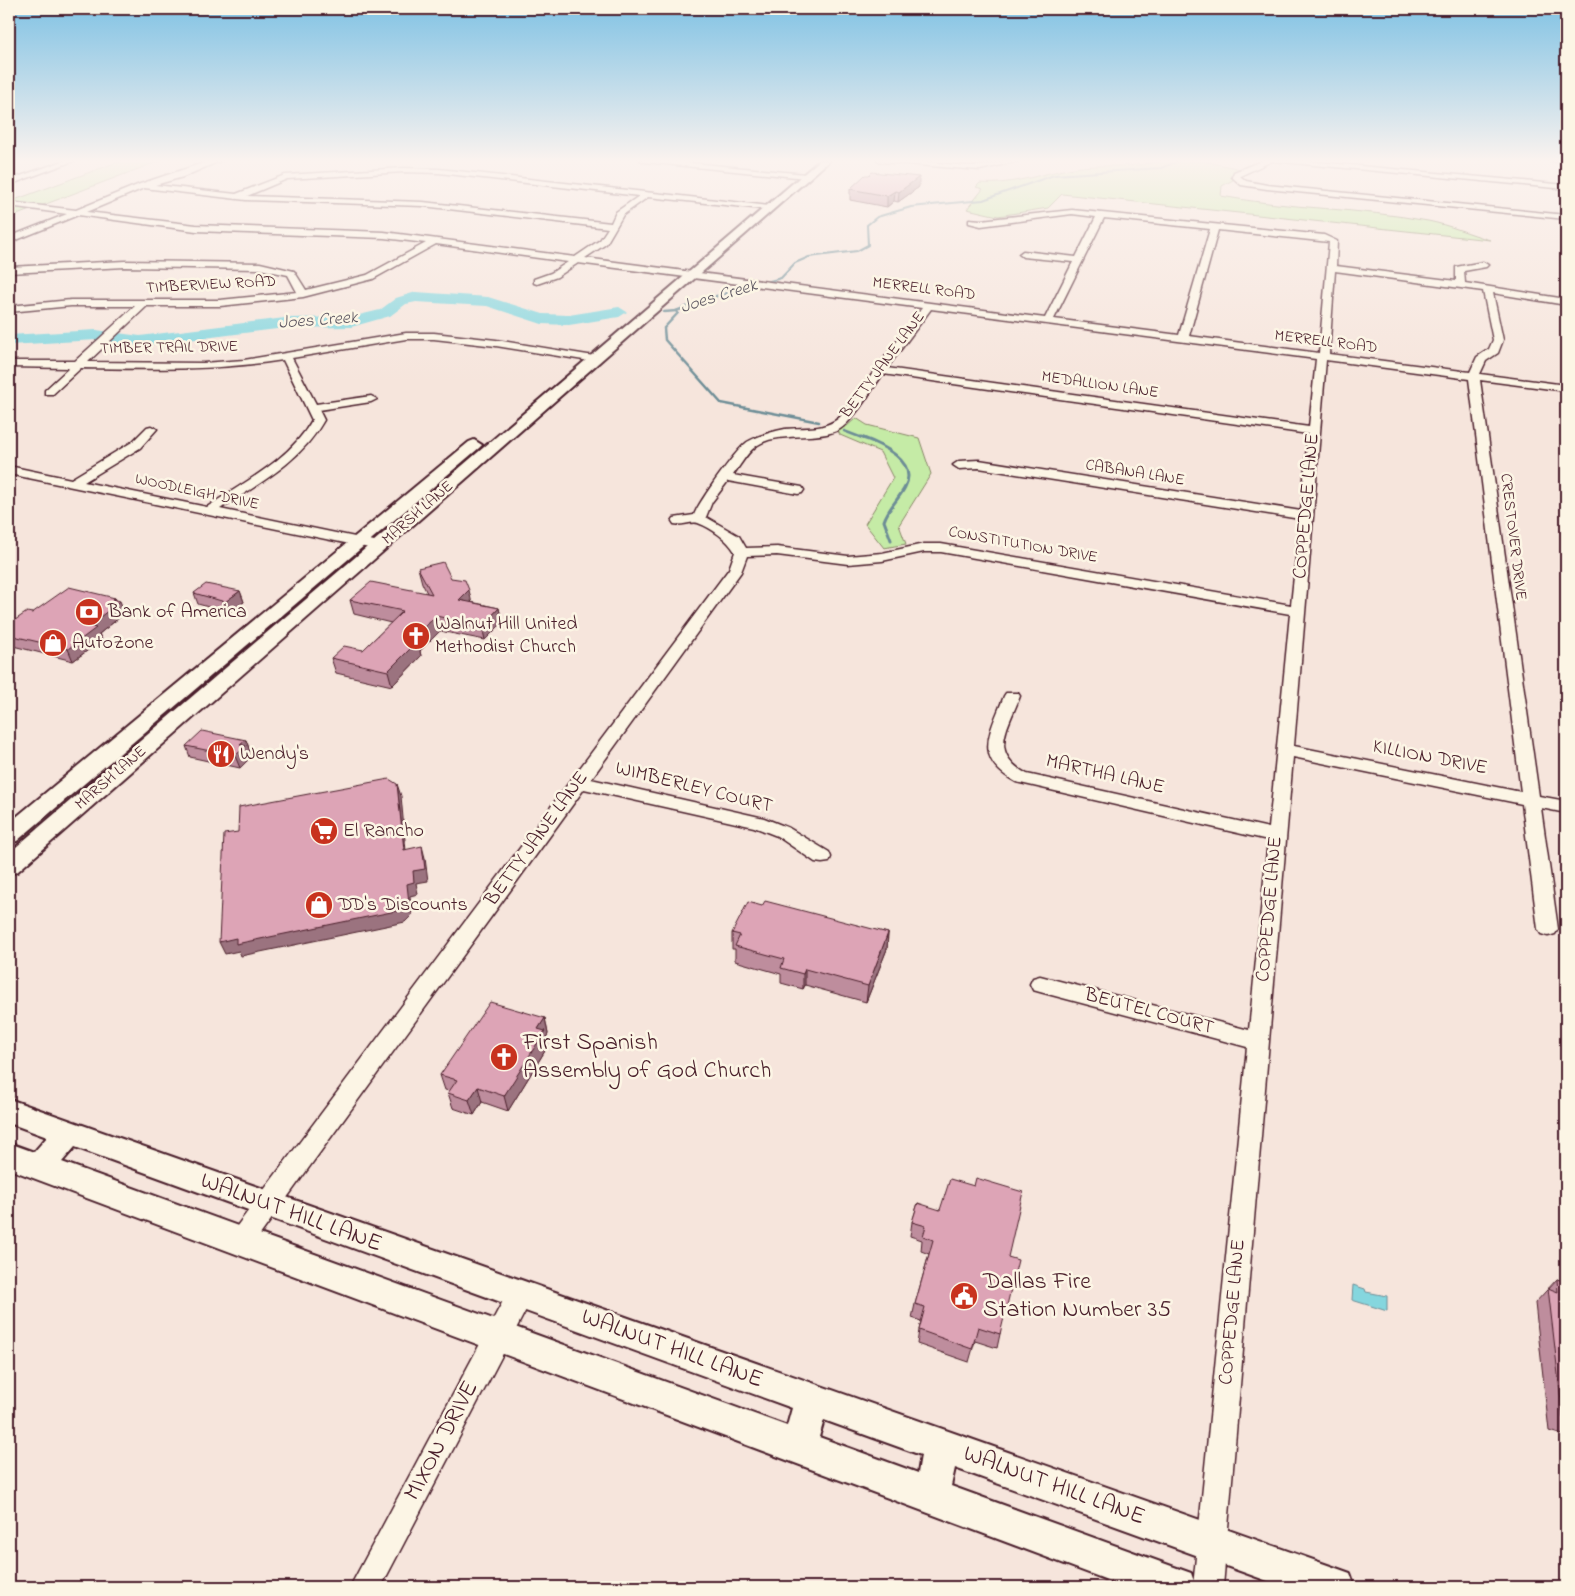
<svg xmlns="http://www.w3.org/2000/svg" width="1575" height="1596" viewBox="0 0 1575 1596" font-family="'Indie Flower',sans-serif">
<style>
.green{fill:#c5eba6;stroke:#888568}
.water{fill:#85d6de;stroke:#6d8d96}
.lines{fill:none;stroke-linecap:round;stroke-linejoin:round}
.stream-far2{stroke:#6d8d96;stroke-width:2}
.stream-far1{stroke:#6d8d96;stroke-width:2.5}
.stream{stroke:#6d8d96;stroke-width:3}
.river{fill:#85d6de;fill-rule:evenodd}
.minor-casing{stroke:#4a1f2b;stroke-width:3}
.major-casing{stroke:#4a1f2b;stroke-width:4}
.minor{fill:#fcf5e5;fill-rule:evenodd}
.major{fill:#fcf5e5;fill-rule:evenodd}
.wall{fill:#be8d9d;stroke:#4a1f2b}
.shaded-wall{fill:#9b737f;stroke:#4a1f2b}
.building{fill:#dda4b6;stroke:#4a1f2b}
.labels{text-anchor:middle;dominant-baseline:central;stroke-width:5;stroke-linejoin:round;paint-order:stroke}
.far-street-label{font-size:16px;fill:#4a1f2b;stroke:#fcf5e5}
.far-water-label{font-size:18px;font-style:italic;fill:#5c5661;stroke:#fcf5e5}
.street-label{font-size:20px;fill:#4a1f2b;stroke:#fcf5e5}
.poi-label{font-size:20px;fill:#4a1f2b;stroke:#fcf5e5;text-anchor:start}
.near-poi-label{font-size:24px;fill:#4a1f2b;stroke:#fcf5e5;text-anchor:start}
.near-street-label{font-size:24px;fill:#4a1f2b;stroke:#fcf5e5}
</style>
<rect width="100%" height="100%" fill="#f6e5dc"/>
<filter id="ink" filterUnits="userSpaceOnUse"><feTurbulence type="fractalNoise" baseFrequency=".02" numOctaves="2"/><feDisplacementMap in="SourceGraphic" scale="10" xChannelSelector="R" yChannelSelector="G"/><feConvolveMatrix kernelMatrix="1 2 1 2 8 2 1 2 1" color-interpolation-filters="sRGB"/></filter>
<g filter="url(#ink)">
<g class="green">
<polygon points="123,160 162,160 9,218 9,202"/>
<path d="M 1162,160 L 1198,160 L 1241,169 L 1230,176 L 1233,180 L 1222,186 L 1221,196 C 1289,209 1360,208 1428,221 C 1449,225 1470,234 1490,240 L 1062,194 L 1048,208 L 998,216 L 967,209 L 983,189 L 976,187 L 980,183 C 1014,186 1047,171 1081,167 C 1107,164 1137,169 1162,160 Z"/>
<polygon points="856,418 867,425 919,438 931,474 899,525 906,544 884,548 865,524 893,478 880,452 840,435 837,429 847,426"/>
</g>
<polygon class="water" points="1353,1285 1365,1289 1366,1292 1387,1296 1387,1311 1352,1300"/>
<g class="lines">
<polyline class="stream-far2" points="762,283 781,278 795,263 809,257 857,251 868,245 867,225 877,217 911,207 983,200 1054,175 1161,168 1181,160"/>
<g class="stream-far1">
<polyline points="676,311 678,313 664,328 665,340 721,403 819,422"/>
<polyline points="664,312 676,311 713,297 767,282"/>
<polyline points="844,431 865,439"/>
</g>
<path class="stream" d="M 861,437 C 880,444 919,461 905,487 C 899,499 888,508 884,521 L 891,540"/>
<polygon class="river" points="416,292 488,297 543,314 569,315 619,307 627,312 619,317 569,325 542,324 487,306 416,302 406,304 390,316 351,327 285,328 140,346 96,340 9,345 9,335 96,330 140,336 285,318 351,317 380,310 396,298"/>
<defs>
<g id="minor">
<polygon points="66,160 76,160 9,185 9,180"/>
<path d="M 212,160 L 222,160 L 183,177 L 155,185 L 236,194 L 285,175 L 404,168 L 439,169 L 770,206 L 773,206 L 773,210 L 648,197 L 623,215 L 606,244 L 585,258 L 1045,318 L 1073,262 L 1023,257 L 1019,254 L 1023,251 L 1076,257 L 1096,217 L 1072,214 L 981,226 L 969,223 L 969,219 L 981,220 L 1072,210 L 1324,235 L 1337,241 L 1336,266 L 1456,281 L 1456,267 L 1483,262 L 1488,265 L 1486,267 L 1464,271 L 1465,283 L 1566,299 L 1566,305 L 1493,293 L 1503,340 L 1498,353 L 1486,361 L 1480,374 L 1566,385 L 1566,391 L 1480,380 L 1539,796 L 1566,801 L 1566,813 L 1541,808 L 1558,929 L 1555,934 L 1548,936 L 1541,934 L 1538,929 L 1522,804 L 1293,757 L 1223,1587 L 1193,1587 L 1247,1047 L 1040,992 L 1033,990 L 1030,984 L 1033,978 L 1040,976 L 1249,1030 L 1268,840 L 1016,782 C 972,758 990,733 1004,696 L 1006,693 L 1018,693 L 1020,696 C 1008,729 988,752 1027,774 L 1269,828 L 1290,614 L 941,552 L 924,552 L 882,561 L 848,564 L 777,555 L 747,556 L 741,572 L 591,779 L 764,818 L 789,828 L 829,852 L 831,857 L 829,862 L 822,863 L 815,862 L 777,836 L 754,827 L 584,789 L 249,1250 L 240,1254 L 231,1250 L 228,1242 L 231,1234 L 729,569 L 735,552 C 728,540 712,528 698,523 C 691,521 682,526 674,524 L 672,521 L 674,518 L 694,515 C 699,502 738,446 749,441 C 758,436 774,431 785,429 C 806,427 824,431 840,417 L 922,308 L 578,263 L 557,277 L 537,284 L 534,283 L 534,279 L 551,273 L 568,262 L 436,244 L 373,279 L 303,297 L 220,306 L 147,306 L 88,362 L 203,363 L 244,360 L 406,333 L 434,333 L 496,340 L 600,357 L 600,361 L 596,362 L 496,346 L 434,339 L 406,339 L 292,358 L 316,404 L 371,396 L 377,399 L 371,402 L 319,410 L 324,420 C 301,462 258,484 220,509 L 379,542 L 386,546 L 384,549 L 379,550 L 9,474 L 9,466 L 71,479 L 132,442 L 147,427 L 151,426 L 157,429 L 140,448 L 84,482 L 207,507 C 244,482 290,460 312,420 L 283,360 C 215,371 149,369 81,368 L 53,394 L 45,394 L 45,390 L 69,368 L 9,367 L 9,361 L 75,361 L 135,306 L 71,306 L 9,312 L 9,306 L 71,300 L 220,300 L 297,292 L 288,275 L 260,269 L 125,267 L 9,273 L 9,267 L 125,261 L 260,263 L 294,271 L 306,290 L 367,275 L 426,243 L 384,238 L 196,231 L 78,215 L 9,243 L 9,237 L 67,214 L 9,206 L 9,202 L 76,210 L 140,184 ZM 404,172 L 439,173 L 639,196 L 616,212 L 611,223 L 423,202 L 247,196 L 287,179 ZM 144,188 L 246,200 L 423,206 L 608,228 L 600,240 L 575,257 L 384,232 L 196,225 L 87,212 ZM 1104,218 L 1210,229 L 1179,335 L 1054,319 ZM 1218,230 L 1329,242 L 1319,353 L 1189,336 ZM 1335,271 L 1483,291 L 1493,340 L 1489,349 L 1477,357 L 1470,372 L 1329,354 ZM 931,309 L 1316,359 L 1309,427 L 887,368 ZM 1326,360 L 1469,379 L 1521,792 L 1294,746 ZM 883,374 L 1308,434 L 1301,511 L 979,460 L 959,461 L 953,465 L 959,469 L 979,468 L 1300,519 L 1291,605 L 941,544 L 924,544 L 882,553 L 848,556 L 777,547 L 746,548 L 739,536 L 706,517 L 712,502 L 728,481 L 798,494 L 802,493 L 804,490 L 802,487 L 733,475 C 740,466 746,454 755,447 C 775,430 819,442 840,429 C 855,419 872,389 883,374 Z"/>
<polygon points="640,160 662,160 806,174 810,176 806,178 644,162"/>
<path d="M 877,160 C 911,156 945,167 979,166 C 994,165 1007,158 1022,160 L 980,170 L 881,162 Z"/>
<polygon points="1264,160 1295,160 1566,185 1566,189 1272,161 1240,176 1246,181 1267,185 1566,215 1566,219 1267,189 1241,185 1232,177 1234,172"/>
<polygon points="1544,160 1566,160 1566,163"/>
<polygon points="520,1283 529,1286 533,1295 529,1304 381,1587 350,1587 511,1286"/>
</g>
<g id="major">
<polygon points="820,160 830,160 17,872 9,874 9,853"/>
<polygon points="474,440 482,445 479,448 17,841 9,843 9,823 469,442"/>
<path d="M 9,1099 L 1336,1568 L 1350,1573 L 1355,1587 L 1284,1587 L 955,1468 L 951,1486 L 1177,1568 L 1191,1573 L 1196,1587 L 1126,1587 L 9,1169 L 9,1143 L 34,1152 L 47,1137 L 9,1123 ZM 75,1147 L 792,1408 L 787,1426 L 62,1162 ZM 824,1420 L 921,1455 L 918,1473 L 819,1437 Z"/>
</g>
</defs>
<use href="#minor" class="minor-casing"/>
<use href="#major" class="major-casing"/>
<use href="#minor" class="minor"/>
<use href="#major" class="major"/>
</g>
<g class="wall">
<polygon points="919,187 898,202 894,201 887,207 850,200 850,189"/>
<polygon points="418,568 451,578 471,602 499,608 502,623 485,640 440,631 420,651 421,656 392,686 336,673 331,658 363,650 391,623 354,614 350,600 427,593 422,583"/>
<polygon points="240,591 244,602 229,613 198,604 194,593"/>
<polygon points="115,598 125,613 99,634 102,640 73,661 9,645 9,624 32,613"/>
<polygon points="246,740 250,751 249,753 250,758 240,768 190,757 186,746"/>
<polygon points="762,906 888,933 887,949 866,1002 805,985 803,989 781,983 781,974 735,961 735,949 732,949 732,933"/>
<polygon points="545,1018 548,1034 546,1038 548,1046 508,1111 482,1102 474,1115 453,1108 448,1093 449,1091 445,1090 440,1075"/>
<polygon points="918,1203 1008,1257 1000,1334 997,1348 975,1341 969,1362 917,1344 919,1330 921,1321 912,1318 915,1304 929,1254 921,1251 922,1240 910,1236 912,1222"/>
<polygon points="1557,1279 1566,1282 1566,1436 1549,1431 1535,1303"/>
</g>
<g class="shaded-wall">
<polygon points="919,177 919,187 898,202 899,192"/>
<polygon points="895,191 894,201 887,207 887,196"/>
<polygon points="469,590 472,604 459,600"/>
<polygon points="240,591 244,602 229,613 225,602"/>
<polygon points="115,598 117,603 120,601 125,613 99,634 102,640 73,661 68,649"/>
<polygon points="499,608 502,623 485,640 482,626"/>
<polygon points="436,616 440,631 420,651 421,656 392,686 388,671 411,640"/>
<polygon points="246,740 250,751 249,753 250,758 240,768 235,756 240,745"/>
<polygon points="397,784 401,796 407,862 404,850"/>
<polygon points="422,846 425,858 428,881 416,883 418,894 410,896 412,915 405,922 241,956 239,951 225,954 219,942 407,884 413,871"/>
<polygon points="888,933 887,949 866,1002 868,986"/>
<polygon points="805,969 805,985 803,989 803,974"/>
<polygon points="545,1018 548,1034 546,1038 548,1046 508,1111 504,1096 538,1029"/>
<polygon points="478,1087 482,1102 474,1115 469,1100"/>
</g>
<g class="building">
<polygon points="872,172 919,177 899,192 895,191 887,196 850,189 865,175 869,175"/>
<polygon points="443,562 451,578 465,580 469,590 459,600 499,608 482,626 436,616 411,640 417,642 388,671 331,658 344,646 363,650 403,611 350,600 371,582 432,594 418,568"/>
<polygon points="206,584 240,591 225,602 194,593"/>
<polygon points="69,587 115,598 113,599 120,601 89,626 96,628 68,649 9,635 9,624 27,612 32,613"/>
<polygon points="202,731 246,740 240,745 246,746 235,756 186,746"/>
<polygon points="389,779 397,784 404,850 422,846 425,869 413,871 414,882 407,884 409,903 401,910 236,944 236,938 219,942 224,834 238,832 239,807"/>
<polygon points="765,901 888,933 868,986 805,969 803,974 781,968 784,959 735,946 740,935 732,933 748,902 762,906"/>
<polygon points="490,1002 545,1018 538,1029 545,1031 504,1096 478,1087 469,1100 448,1093 457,1080 440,1075"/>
<polygon points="976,1178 1023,1192 1008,1257 1018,1260 1000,1334 978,1327 972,1349 919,1330 925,1307 915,1304 933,1240 923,1236 926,1226 912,1222 918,1203 940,1210 950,1179 974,1186"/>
<polygon points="1557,1279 1566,1282 1566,1419 1563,1418 1548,1288 1558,1292"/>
</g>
</g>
<linearGradient id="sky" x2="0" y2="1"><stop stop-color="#80c2e4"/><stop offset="0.42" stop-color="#fbf3ef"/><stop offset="1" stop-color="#fbf3ef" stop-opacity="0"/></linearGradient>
<rect width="1575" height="383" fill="url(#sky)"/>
<defs>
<symbol id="bank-disc" viewBox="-11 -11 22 22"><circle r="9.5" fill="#c8321e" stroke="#fcf5e5"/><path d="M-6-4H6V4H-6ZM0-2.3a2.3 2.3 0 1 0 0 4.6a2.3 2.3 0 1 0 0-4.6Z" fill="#fff"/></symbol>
<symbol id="church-disc" viewBox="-11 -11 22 22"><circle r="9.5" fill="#c8321e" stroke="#fcf5e5"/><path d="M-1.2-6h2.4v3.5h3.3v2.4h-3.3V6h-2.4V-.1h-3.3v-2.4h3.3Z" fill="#fff"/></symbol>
<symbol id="shop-disc" viewBox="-11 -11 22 22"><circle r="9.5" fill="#c8321e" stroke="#fcf5e5"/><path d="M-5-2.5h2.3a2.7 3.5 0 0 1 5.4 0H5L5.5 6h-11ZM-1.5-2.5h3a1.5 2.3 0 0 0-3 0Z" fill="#fff"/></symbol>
<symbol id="restaurant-disc" viewBox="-11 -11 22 22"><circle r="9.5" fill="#c8321e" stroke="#fcf5e5"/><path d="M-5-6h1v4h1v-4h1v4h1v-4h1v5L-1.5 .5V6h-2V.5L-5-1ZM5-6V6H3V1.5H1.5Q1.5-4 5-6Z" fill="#fff"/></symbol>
<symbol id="supermarket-disc" viewBox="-11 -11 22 22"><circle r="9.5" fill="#c8321e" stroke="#fcf5e5"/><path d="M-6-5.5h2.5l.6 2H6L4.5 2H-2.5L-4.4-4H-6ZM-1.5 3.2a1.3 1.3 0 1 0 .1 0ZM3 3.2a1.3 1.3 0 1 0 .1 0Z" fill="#fff"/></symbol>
<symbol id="civic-disc" viewBox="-11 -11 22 22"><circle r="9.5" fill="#c8321e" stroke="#fcf5e5"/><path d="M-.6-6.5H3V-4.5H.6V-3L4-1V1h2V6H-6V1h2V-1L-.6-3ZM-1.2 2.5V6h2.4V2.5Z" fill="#fff"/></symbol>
</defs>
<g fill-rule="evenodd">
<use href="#bank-disc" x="73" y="596" width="32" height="32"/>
<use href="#church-disc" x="400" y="620" width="32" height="32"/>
<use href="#shop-disc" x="37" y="627" width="32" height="32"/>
<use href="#restaurant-disc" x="205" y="738" width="32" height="32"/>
<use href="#supermarket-disc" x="308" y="815" width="32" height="32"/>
<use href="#shop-disc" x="303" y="889" width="32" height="32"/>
<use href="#church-disc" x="488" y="1041" width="32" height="32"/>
<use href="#civic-disc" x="948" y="1280" width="32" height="32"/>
</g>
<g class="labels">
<g class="far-street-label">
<text transform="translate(211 285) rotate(-3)">TIMBERVIEW ROAD</text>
<text transform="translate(924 289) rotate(7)">MERRELL ROAD</text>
<text transform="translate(1326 342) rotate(7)">MERRELL ROAD</text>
<text transform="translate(169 348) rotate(-1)">TIMBER TRAIL DRIVE</text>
<text transform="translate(883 365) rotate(-53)">BETTY JANE LANE</text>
<text transform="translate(1100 385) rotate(8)">MEDALLION LANE</text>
<text transform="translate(1135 473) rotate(9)">CABANA LANE</text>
<text transform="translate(197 492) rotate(12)">WOODLEIGH DRIVE</text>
<text transform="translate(418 513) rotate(-41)">MARSH LANE</text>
<text transform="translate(1513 537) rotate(83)">CRESTOVER DRIVE</text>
<text transform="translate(1023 545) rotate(10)">CONSTITUTION DRIVE</text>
<text transform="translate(111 778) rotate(-41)">MARSH LANE</text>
</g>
<g class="far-water-label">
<text transform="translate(719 297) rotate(-17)">Joes Creek</text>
<text transform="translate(318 321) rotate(-4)">Joes Creek</text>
</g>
<g class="street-label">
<text transform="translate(1307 506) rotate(-85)">COPPEDGE LANE</text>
<text transform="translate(1430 758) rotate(11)">KILLION DRIVE</text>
<text transform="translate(1105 775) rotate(13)">MARTHA LANE</text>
<text transform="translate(694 788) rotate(14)">WIMBERLEY COURT</text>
<text transform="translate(537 839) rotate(-54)">BETTY JANE LANE</text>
<text transform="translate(1270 909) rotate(-85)">COPPEDGE LANE</text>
<text transform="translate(1149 1012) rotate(15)">BEUTEL COURT</text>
<text transform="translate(1233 1312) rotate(-85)">COPPEDGE LANE</text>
</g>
<g class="poi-label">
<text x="108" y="612">Bank of America</text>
<text x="435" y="624">Walnut Hill United<tspan x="435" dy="23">Methodist Church</tspan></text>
<text x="72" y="643">AutoZone</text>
<text x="240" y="754">Wendy's</text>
<text x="343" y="831">El Rancho</text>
<text x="338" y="905">DD's Discounts</text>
</g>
<g class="near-poi-label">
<text x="523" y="1043">First Spanish<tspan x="523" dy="28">Assembly of God Church</tspan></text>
<text x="983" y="1282">Dallas Fire<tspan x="983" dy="28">Station Number 35</tspan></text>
</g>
<g class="near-street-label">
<text transform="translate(291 1213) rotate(20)">WALNUT HILL LANE</text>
<text transform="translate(672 1349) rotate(20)">WALNUT HILL LANE</text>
<text transform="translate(442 1441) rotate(-62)">MIXON DRIVE</text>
<text transform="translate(1054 1486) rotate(20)">WALNUT HILL LANE</text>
</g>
</g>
<rect width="1575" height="1596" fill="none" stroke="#fcf5e5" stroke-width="30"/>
<rect x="15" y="15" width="1545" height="1566" fill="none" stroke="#4a1f2b" stroke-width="2" filter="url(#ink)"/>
</svg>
